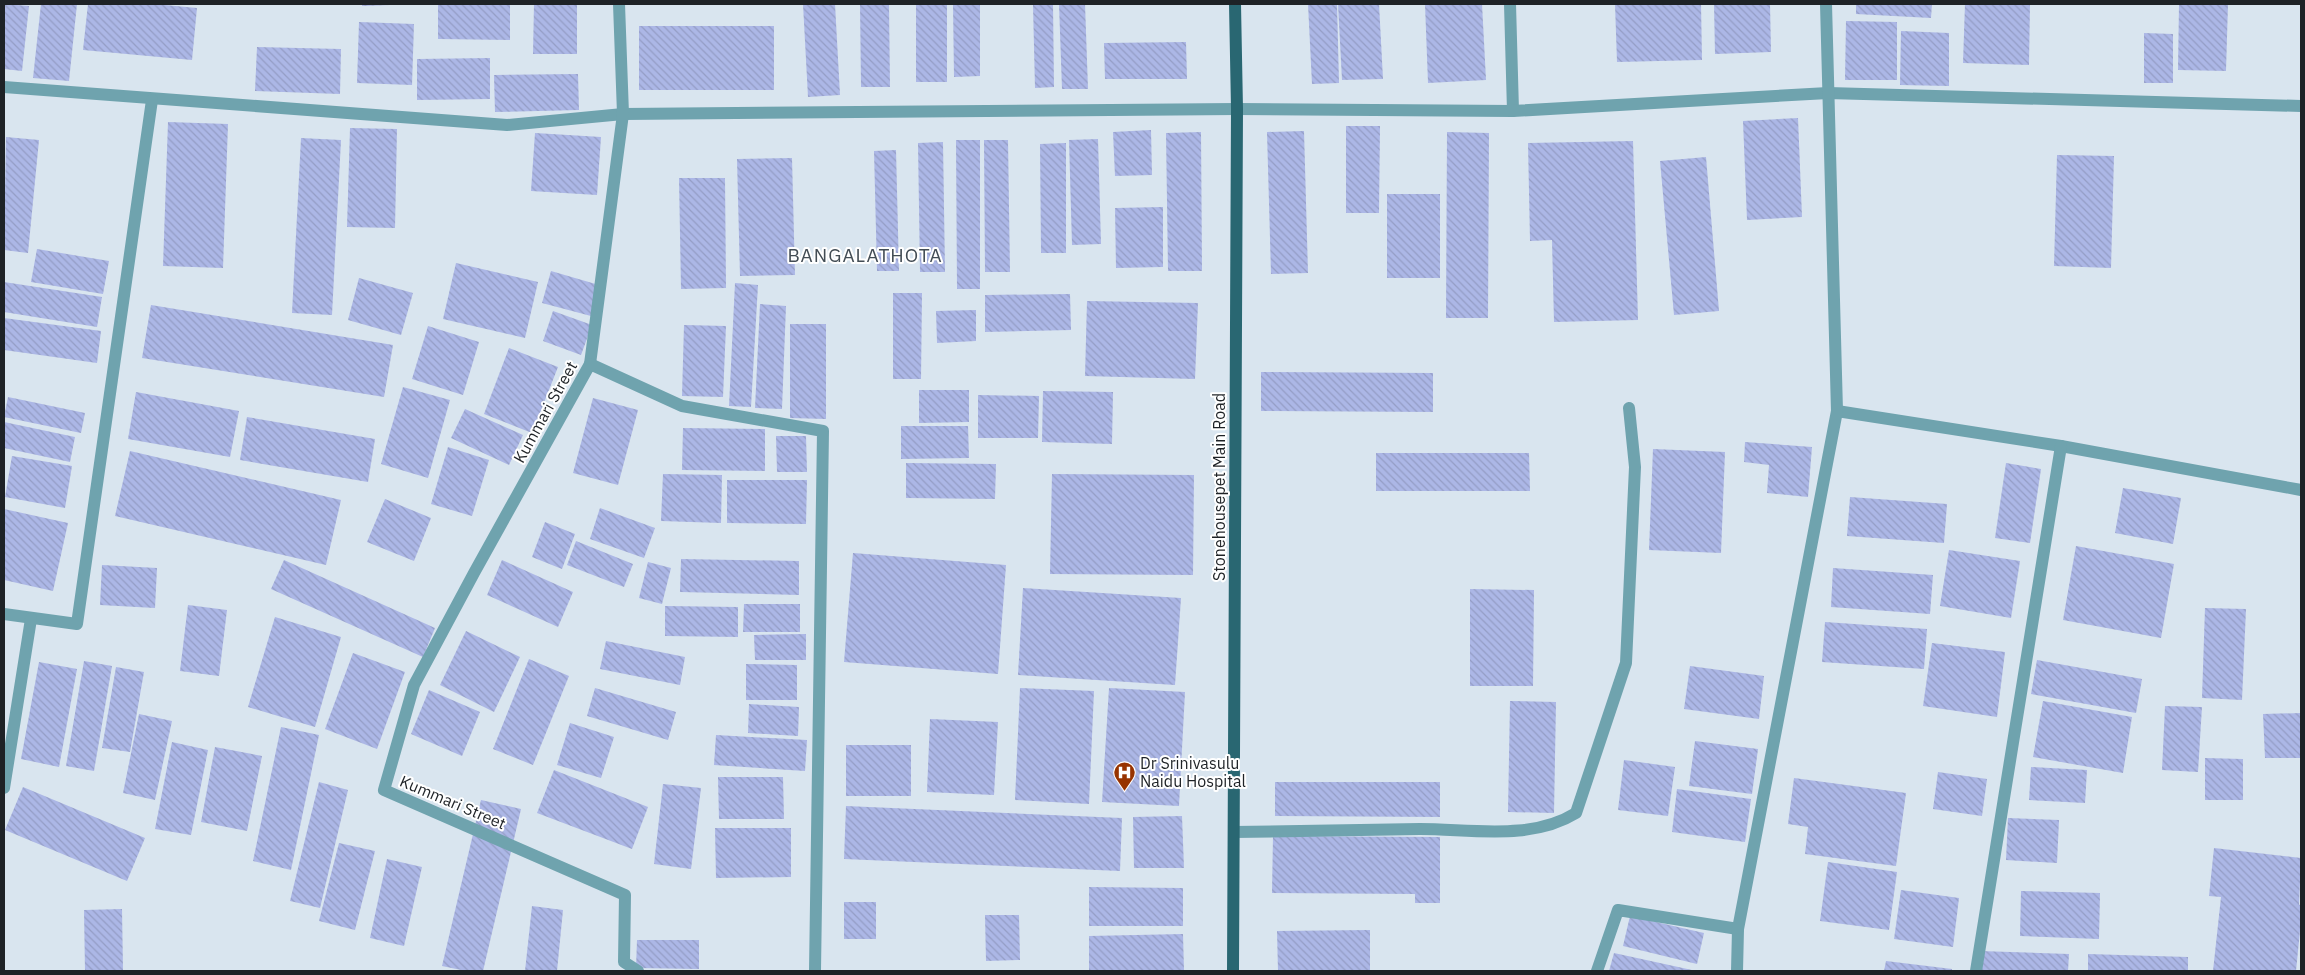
<svg xmlns="http://www.w3.org/2000/svg" width="2305" height="975" viewBox="0 0 2305 975" font-family="'IBM Plex Sans',sans-serif">
<style>
.building{fill:url(#building-back-hatch)}
.lines{fill:none;stroke-linecap:round;stroke-linejoin:round}
.minor{stroke:#6fa3ae;stroke-width:12}
.major{stroke:#296772;stroke-width:12}
.labels{text-anchor:middle;dominant-baseline:central;stroke-width:4;stroke-linejoin:round;paint-order:stroke}
.street-label{font-size:16px;fill:#1e2226;stroke:#fff}
.poi-label{font-size:16px;fill:#1e2226;stroke:#fff;text-anchor:start}
.quarter-label{font-size:19px;letter-spacing:1px;fill:#424c54;stroke:#fff}
</style>
<defs>
<pattern id="building-back-hatch" width="6" height="6" patternUnits="userSpaceOnUse" patternTransform="scale(1.25)"><rect width="6" height="6" fill="#acb7e6"/><path d="M-1 5l2 2M0 0l6 6M5-1l2 2" fill="none" stroke="#949dc5"/></pattern>
</defs>
<rect width="100%" height="100%" fill="#d9e5ef"/>
<g class="building">
<polygon points="4,4 29,6 22,71 4,69"/>
<polygon points="41,4 77,4 69,81 33,78"/>
<polygon points="88,4 154,4 197,8 192,60 83,50"/>
<polygon points="362,4 390,4 390,5 362,6"/>
<polygon points="438,4 510,4 510,40 438,39"/>
<polygon points="534,4 577,4 577,54 533,54"/>
<polygon points="803,4 835,4 840,95 808,97"/>
<polygon points="860,4 889,4 890,87 861,87"/>
<rect x="916" y="4" width="31" height="78"/>
<polygon points="953,4 980,4 980,76 954,77"/>
<polygon points="1059,4 1085,4 1088,89 1062,89"/>
<polygon points="1308,4 1337,4 1339,83 1312,84"/>
<polygon points="1338,4 1379,4 1383,79 1342,80"/>
<polygon points="1425,4 1482,4 1486,80 1428,83"/>
<polygon points="1615,4 1701,4 1702,60 1617,62"/>
<polygon points="1714,4 1770,4 1771,52 1715,54"/>
<polygon points="1856,4 1932,4 1931,18 1856,14"/>
<polygon points="1965,4 2030,4 2029,65 1963,63"/>
<polygon points="2179,4 2228,4 2226,71 2178,70"/>
<polygon points="1033,5 1053,5 1054,87 1035,88"/>
<polygon points="1846,21 1897,22 1897,80 1845,80"/>
<polygon points="359,22 414,24 412,85 357,83"/>
<rect x="639" y="26" width="135" height="64"/>
<polygon points="1901,31 1949,33 1949,86 1900,85"/>
<polygon points="2144,33 2173,34 2173,83 2144,83"/>
<polygon points="1186,42 1187,79 1105,79 1104,43"/>
<polygon points="257,47 341,49 340,94 255,91"/>
<polygon points="490,58 490,99 417,100 417,59"/>
<polygon points="578,74 579,110 495,112 494,75"/>
<polygon points="1798,118 1802,217 1747,220 1743,121"/>
<polygon points="168,122 228,124 223,268 163,266"/>
<polygon points="1346,126 1380,126 1379,213 1346,213"/>
<polygon points="350,128 397,129 395,228 347,227"/>
<polygon points="1151,130 1152,175 1115,176 1113,132"/>
<polygon points="1304,131 1308,273 1271,274 1267,132"/>
<polygon points="1201,132 1202,271 1168,271 1166,133"/>
<polygon points="1447,132 1489,133 1488,318 1446,318"/>
<polygon points="535,133 601,137 597,195 531,191"/>
<polygon points="6,137 39,140 28,253 4,250"/>
<polygon points="301,138 341,140 332,315 292,313"/>
<polygon points="1098,139 1101,244 1072,245 1069,140"/>
<polygon points="956,140 980,140 980,289 957,289"/>
<polygon points="984,140 1008,140 1010,272 985,272"/>
<polygon points="1633,141 1638,320 1554,322 1552,240 1530,241 1528,143"/>
<polygon points="943,142 945,272 920,272 918,143"/>
<polygon points="1066,143 1066,253 1041,253 1040,144"/>
<polygon points="896,150 899,271 877,271 874,151"/>
<polygon points="2057,155 2114,156 2111,268 2054,266"/>
<polygon points="1706,157 1719,311 1674,315 1660,161"/>
<polygon points="792,158 795,275 740,276 737,159"/>
<polygon points="679,178 725,178 726,288 681,289"/>
<rect x="1387" y="194" width="53" height="84"/>
<polygon points="1163,207 1163,267 1116,268 1115,208"/>
<polygon points="37,249 109,261 103,294 31,282"/>
<polygon points="456,263 538,282 525,338 443,319"/>
<polygon points="551,271 599,285 591,316 542,303"/>
<polygon points="359,278 413,293 401,335 348,320"/>
<polygon points="4,282 102,297 97,327 4,312"/>
<polygon points="735,283 758,285 751,407 729,406"/>
<polygon points="893,293 922,293 921,379 893,379"/>
<polygon points="1070,294 1071,330 985,332 985,295"/>
<polygon points="1087,301 1198,303 1195,379 1085,376"/>
<polygon points="760,304 786,306 782,409 755,408"/>
<polygon points="151,305 393,345 384,397 142,358"/>
<polygon points="976,310 976,341 937,343 936,311"/>
<polygon points="553,311 592,325 581,355 543,341"/>
<polygon points="4,318 101,331 97,363 4,350"/>
<polygon points="790,324 826,324 826,419 790,418"/>
<polygon points="684,325 726,326 723,397 682,396"/>
<polygon points="428,326 479,342 463,395 412,379"/>
<polygon points="509,348 558,367 532,433 484,414"/>
<polygon points="1261,372 1433,373 1433,412 1261,411"/>
<polygon points="403,387 450,400 428,478 381,464"/>
<polygon points="919,390 969,390 969,422 919,423"/>
<polygon points="1043,391 1113,392 1112,444 1042,442"/>
<polygon points="136,392 239,411 230,457 128,439"/>
<polygon points="978,395 1039,396 1038,438 978,438"/>
<polygon points="8,397 85,413 81,433 4,417"/>
<polygon points="593,398 638,410 618,485 573,473"/>
<polygon points="465,409 523,435 509,465 451,438"/>
<polygon points="247,417 375,439 368,482 240,460"/>
<polygon points="4,422 75,437 70,462 4,448"/>
<polygon points="901,426 968,426 969,458 901,459"/>
<polygon points="683,428 765,429 765,471 682,470"/>
<polygon points="776,436 806,436 807,472 777,472"/>
<polygon points="1745,442 1812,447 1808,497 1767,493 1769,465 1744,462"/>
<polygon points="448,447 489,460 472,516 431,504"/>
<polygon points="1653,449 1725,452 1721,553 1649,550"/>
<polygon points="130,451 341,500 326,565 115,516"/>
<polygon points="1376,453 1529,453 1530,491 1376,491"/>
<polygon points="12,456 72,466 65,508 5,497"/>
<polygon points="906,463 996,464 995,499 906,498"/>
<polygon points="2006,463 2041,469 2030,543 1995,538"/>
<polygon points="663,474 722,475 721,523 661,521"/>
<polygon points="1052,474 1194,475 1193,575 1050,574"/>
<polygon points="727,480 807,480 806,524 727,523"/>
<polygon points="2123,488 2181,498 2173,544 2115,533"/>
<polygon points="1850,497 1947,504 1944,543 1847,536"/>
<polygon points="385,499 431,518 414,561 367,542"/>
<polygon points="600,508 655,528 644,558 590,539"/>
<polygon points="4,509 68,523 53,591 4,580"/>
<polygon points="545,522 575,534 562,569 532,557"/>
<polygon points="576,541 633,564 624,587 567,565"/>
<polygon points="2076,546 2174,564 2161,638 2063,620"/>
<polygon points="1949,550 2020,561 2011,618 1940,606"/>
<polygon points="853,553 1006,565 998,674 844,662"/>
<polygon points="681,559 799,561 799,595 680,592"/>
<polygon points="284,560 435,628 423,657 271,589"/>
<polygon points="502,560 573,592 558,627 487,595"/>
<polygon points="648,562 671,568 662,604 639,598"/>
<polygon points="102,565 157,568 155,608 100,605"/>
<polygon points="1833,568 1933,575 1930,614 1831,607"/>
<polygon points="1023,588 1181,598 1175,685 1018,675"/>
<polygon points="1470,589 1534,590 1533,686 1470,686"/>
<polygon points="744,604 800,604 800,632 743,632"/>
<polygon points="188,605 227,610 219,676 180,671"/>
<polygon points="665,606 738,607 738,637 665,636"/>
<polygon points="2205,608 2246,609 2242,700 2202,698"/>
<polygon points="275,617 341,637 315,727 248,707"/>
<polygon points="1825,622 1927,629 1924,669 1822,662"/>
<polygon points="466,631 520,657 494,712 440,685"/>
<polygon points="806,634 806,660 755,660 754,635"/>
<polygon points="606,641 685,657 680,685 600,669"/>
<polygon points="1932,643 2005,652 1997,717 1923,706"/>
<polygon points="353,653 405,672 377,749 325,729"/>
<polygon points="529,659 569,676 533,765 493,749"/>
<polygon points="2037,660 2142,679 2136,713 2031,694"/>
<polygon points="84,661 112,666 94,771 66,766"/>
<polygon points="39,662 77,669 59,767 21,759"/>
<polygon points="746,664 797,665 797,700 746,700"/>
<polygon points="1690,666 1764,676 1759,719 1684,709"/>
<polygon points="116,667 144,672 130,752 102,748"/>
<polygon points="595,688 676,712 668,740 587,716"/>
<polygon points="1020,688 1094,691 1089,804 1015,800"/>
<polygon points="1109,688 1185,692 1179,806 1102,802"/>
<polygon points="429,690 480,712 462,756 411,734"/>
<polygon points="1510,701 1556,702 1554,813 1508,812"/>
<polygon points="2043,701 2132,717 2123,773 2033,757"/>
<polygon points="749,704 799,707 798,736 748,733"/>
<polygon points="2165,706 2202,707 2198,772 2162,770"/>
<polygon points="2301,713 2301,758 2265,758 2263,714"/>
<polygon points="139,714 172,721 155,800 123,793"/>
<polygon points="930,719 998,722 994,795 927,792"/>
<polygon points="570,723 614,737 601,778 557,765"/>
<polygon points="281,727 319,735 291,870 253,861"/>
<polygon points="716,735 807,740 805,771 714,765"/>
<polygon points="1695,741 1758,749 1752,794 1689,786"/>
<polygon points="172,742 208,750 191,835 155,829"/>
<rect x="846" y="745" width="65" height="51"/>
<polygon points="215,747 262,756 247,831 201,822"/>
<polygon points="2205,758 2243,759 2243,800 2205,800"/>
<polygon points="1624,760 1675,767 1668,816 1618,810"/>
<polygon points="2031,767 2087,770 2085,803 2029,800"/>
<polygon points="554,770 648,807 632,849 537,813"/>
<polygon points="1938,772 1987,779 1982,816 1933,809"/>
<polygon points="718,777 783,777 784,819 719,819"/>
<polygon points="1794,778 1906,793 1896,866 1805,854 1808,827 1788,824"/>
<polygon points="319,782 348,790 320,908 290,901"/>
<polygon points="1275,782 1440,782 1440,817 1275,816"/>
<polygon points="663,784 701,788 691,869 654,864"/>
<polygon points="23,787 145,838 127,881 5,830"/>
<polygon points="1677,789 1751,799 1745,842 1672,832"/>
<polygon points="481,800 521,809 483,971 466,971 442,966"/>
<polygon points="846,806 1122,818 1120,871 844,859"/>
<polygon points="1182,816 1184,868 1134,868 1133,817"/>
<polygon points="2008,818 2059,820 2057,863 2006,860"/>
<polygon points="715,828 791,828 791,877 716,878"/>
<polygon points="1273,836 1440,837 1440,903 1415,903 1415,894 1272,893"/>
<polygon points="339,843 375,851 355,930 319,921"/>
<polygon points="2214,848 2301,858 2299,905 2301,904 2301,921 2296,971 2213,971 2221,897 2209,896"/>
<polygon points="387,859 422,867 404,946 370,938"/>
<polygon points="1828,862 1897,872 1889,930 1820,921"/>
<polygon points="1089,887 1183,888 1183,926 1089,926"/>
<polygon points="1901,890 1959,898 1953,947 1894,939"/>
<polygon points="2021,891 2100,893 2099,939 2020,936"/>
<rect x="844" y="902" width="32" height="37"/>
<polygon points="532,906 563,910 557,971 525,971"/>
<polygon points="122,909 123,970 85,971 84,910"/>
<polygon points="985,915 1019,915 1020,960 986,961"/>
<polygon points="1630,916 1704,933 1697,964 1623,946"/>
<polygon points="1370,930 1370,971 1278,971 1277,931"/>
<polygon points="1183,934 1184,971 1089,971 1089,936"/>
<polygon points="637,940 699,940 699,969 636,968"/>
<polygon points="1980,951 2069,954 2068,971 1979,971"/>
<polygon points="1614,953 1692,970 1692,971 1609,971"/>
<polygon points="2088,954 2188,957 2188,971 2088,971"/>
<polygon points="1886,961 1952,969 1952,971 1884,971"/>
</g>
<g class="lines">
<g class="minor">
<polyline points="1510,4 1513,111"/>
<polyline points="4,87 507,125 623,114 1237,109 1513,111 1828,93 2301,106"/>
<polyline points="590,364 623,114 619,4"/>
<polyline points="1837,411 2061,446 2301,490"/>
<polyline points="4,614 77,624 152,100"/>
<polyline points="4,788 31,619"/>
<path d="M 1234,832 C 1296,831 1358,830 1420,829 C 1471,829 1531,841 1576,813 L 1626,663 L 1635,467 L 1629,408"/>
<polyline points="638,971 624,962 625,895 384,790 414,685 474,573 590,364 682,406 823,431 815,971"/>
<polyline points="1597,971 1618,910 1738,929"/>
<polyline points="1737,971 1738,929 1837,411 1826,4"/>
<polyline points="1976,971 2061,446"/>
</g>
<polyline class="major" points="1233,971 1237,109 1235,4"/>
</g>
<defs>
<symbol id="hospital-pin" viewBox="-11 -11 22 30"><path d="M0 17L-7.5 6A9.5 9.5 0 1 1 7.5 6Z" fill="#973300" stroke="#fff"/><path d="M-5-5h3v3.5h4V-5h3V5h-3V1.5h-4V5h-3Z" fill="#fff"/></symbol>
</defs>
<g fill-rule="evenodd">
<use href="#hospital-pin" x="1112" y="760" width="25" height="34"/>
</g>
<g class="labels">
<g class="street-label">
<text transform="translate(545 412) rotate(-61)">Kummari Street</text>
<text transform="translate(1219 487) rotate(-90)">Stonehousepet Main Road</text>
<text transform="translate(453 802) rotate(23)">Kummari Street</text>
</g>
<g class="poi-label">
<text x="1140" y="763">Dr Srinivasulu<tspan x="1140" dy="18">Naidu Hospital</tspan></text>
</g>
<g class="quarter-label">
<text x="865" y="255">BANGALATHOTA</text>
</g>
</g>
<rect width="2305" height="975" fill="none" stroke="#1e2226" stroke-width="10"/>
</svg>
